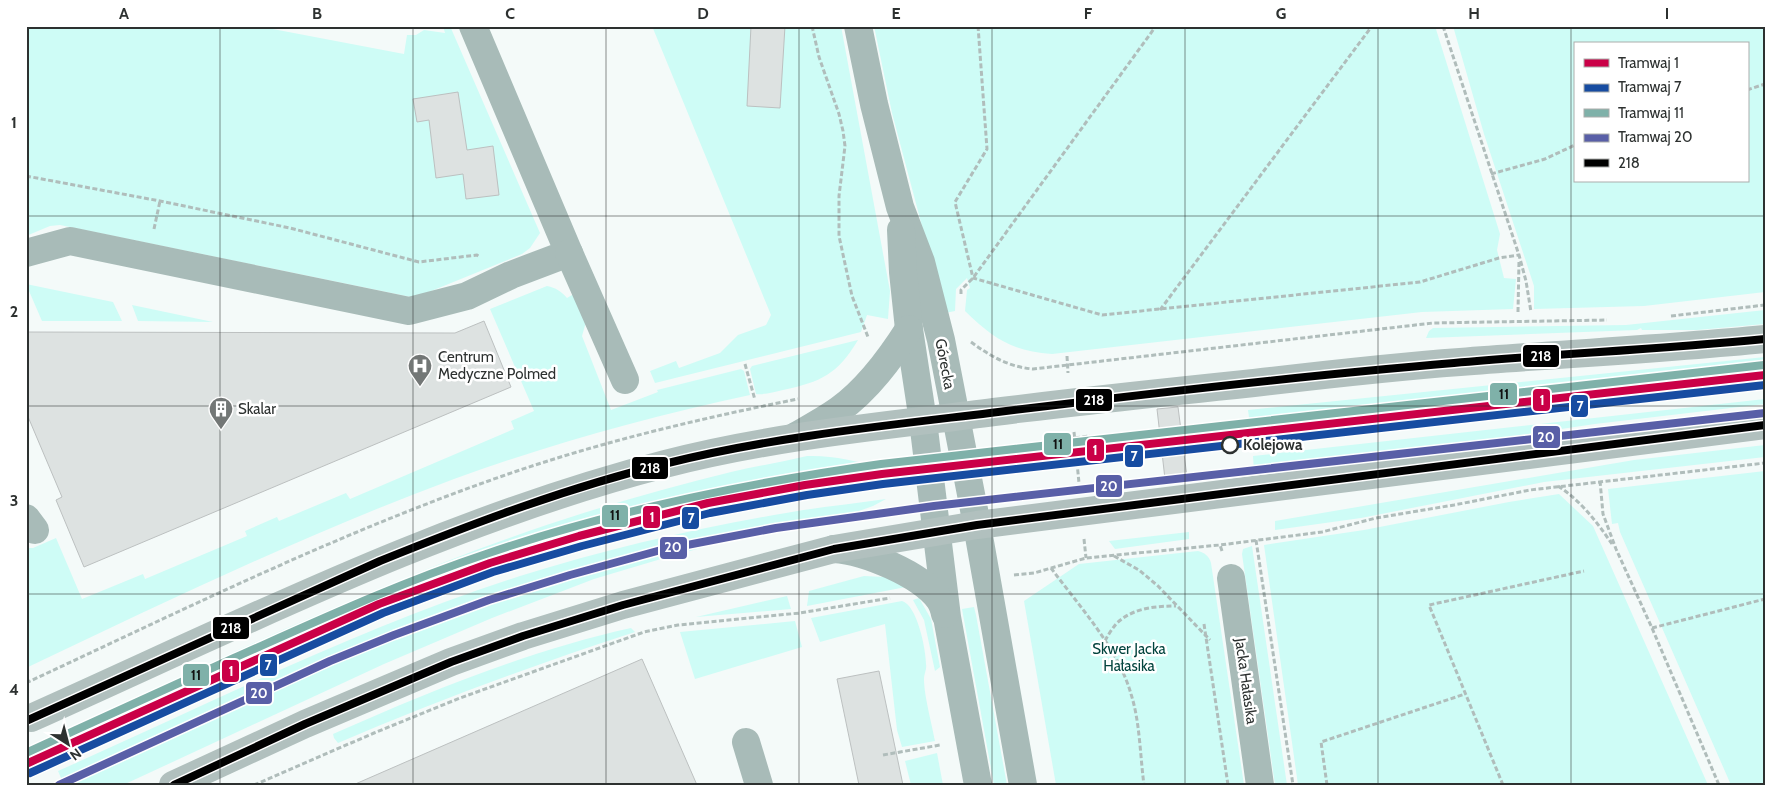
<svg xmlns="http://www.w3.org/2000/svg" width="1791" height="811" viewBox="0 0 1791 811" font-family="Cabin,sans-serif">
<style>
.green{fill:#cefcf6;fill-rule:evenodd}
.building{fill:#dde2e1;stroke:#bcc0c0}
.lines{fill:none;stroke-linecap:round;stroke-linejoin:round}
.path{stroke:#b0bdbb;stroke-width:3;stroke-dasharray:5 2.5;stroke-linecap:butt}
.minor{stroke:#a8bbb8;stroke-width:28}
.major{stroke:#b1c0be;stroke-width:28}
.bus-1-casing{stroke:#fff;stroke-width:11}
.bus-1{stroke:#000;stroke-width:8}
.tram-1-casing{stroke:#fff;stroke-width:11}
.tram-2-casing{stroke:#fff;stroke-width:11}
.tram-3-casing{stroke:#fff;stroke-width:11}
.tram-4-casing{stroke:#fff;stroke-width:11}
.tram-1{stroke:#ca0047;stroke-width:8}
.tram-2{stroke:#174ca1;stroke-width:8}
.tram-3{stroke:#7fb1a9;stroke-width:8}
.tram-4{stroke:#595fa7;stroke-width:8}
.grid{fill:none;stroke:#2d3130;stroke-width:1;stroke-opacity:0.55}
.stop-dot{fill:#fff;stroke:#2d3130;stroke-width:2.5}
.labels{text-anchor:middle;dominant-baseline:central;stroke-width:5;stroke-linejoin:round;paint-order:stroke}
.poi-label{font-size:15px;fill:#2d3130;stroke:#fff;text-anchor:start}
.street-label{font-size:15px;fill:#2d3130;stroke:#fff}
.stop-label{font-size:15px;font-weight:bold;fill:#2d3130;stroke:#fff;text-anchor:start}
.park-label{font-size:15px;fill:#03443e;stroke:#fff}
.line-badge{stroke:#fff;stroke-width:2}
.badge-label{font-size:14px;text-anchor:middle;font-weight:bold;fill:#fff}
.pale-badge-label{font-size:14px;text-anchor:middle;font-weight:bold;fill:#111}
.neatline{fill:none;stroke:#2d3130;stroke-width:2}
.grid-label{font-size:16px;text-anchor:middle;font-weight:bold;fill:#2d3130}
</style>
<rect width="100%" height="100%" fill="#f4faf9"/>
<g class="green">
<polygon points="26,26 257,26 404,54 407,35 416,35 424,30 445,33 443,26 450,26 540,233 530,248 522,254 419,296 411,297 60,225 50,226 26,236"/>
<polygon points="652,26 841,26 890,291 888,319 867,315 861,332 655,383 650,371 676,361 679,368 720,353 738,335 766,325 771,315"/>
<path d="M 874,26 L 1435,26 L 1500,234 L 1497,250 L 1504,278 L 1516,279 L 1513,309 L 1422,312 L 1052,354 C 1012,351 994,339 965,311 L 967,290 L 970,288 L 967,278 L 956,289 L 955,311 L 945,313 L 892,113 Z"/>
<path d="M 1453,26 L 1765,26 L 1765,292 L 1644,306 L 1534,309 L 1534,286 L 1484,134 ZM 1575,44 L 1747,44 L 1747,181 L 1575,181 Z"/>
<polygon points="26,284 113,302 122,321 42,321"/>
<path d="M 547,286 C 556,288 561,291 567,298 L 577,292 L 586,322 L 582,336 L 611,410 L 658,392 L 657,390 L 741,369 L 744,371 L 750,395 C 649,417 550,444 454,479 C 308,533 167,601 26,668 L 26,548 L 33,548 L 56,538 L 82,599 L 143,574 L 145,579 L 247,536 L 245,531 L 277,517 L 279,521 L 346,493 L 350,499 L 514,429 L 511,421 L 534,411 L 490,309 Z"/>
<polygon points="132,305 213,322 138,321"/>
<polygon points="1765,310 1765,324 1697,330 1642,330 1641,328 1637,330 1426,338 1429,331 1433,328 1626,325"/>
<path d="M 858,340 C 838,374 821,382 783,390 C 774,392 764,395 756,394 L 750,369 L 752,366 Z"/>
<polygon points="1765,357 1765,367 1250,425 1248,410"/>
<polygon points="1765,399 1765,404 1595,424 1347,461 1254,471 1253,456"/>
<polygon points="1765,445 1765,457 1544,482 1361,518 1275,530 1275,521 1634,460"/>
<path d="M 807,456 C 832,455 856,461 879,467 L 779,483 L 688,501 L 577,529 L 505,551 L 428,578 L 334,616 L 45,747 L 42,741 C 202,667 362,589 529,531 C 595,508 663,489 731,472 C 756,466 782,462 807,456 Z"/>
<polygon points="1765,471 1765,785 1731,785 1620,532 1618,523 1612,524 1608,489"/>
<polygon points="1559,494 1593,526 1708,785 1298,785 1264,545 1364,530 1509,502"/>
<path d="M 886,499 L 873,506 L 859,511 L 750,535 L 671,556 L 594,579 L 492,618 L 384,664 L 123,785 L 64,785 L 58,771 C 211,703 360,627 520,576 C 607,549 696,528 786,513 C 819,507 853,504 886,499 Z"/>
<polygon points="1189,532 1189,539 1115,549 1109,541"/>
<polygon points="1252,546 1287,785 1275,785 1242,554 1243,549"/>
<path d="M 1198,551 C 1205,553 1209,556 1211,563 L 1244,785 L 1056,785 L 1024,601 L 1079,564 Z"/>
<polygon points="864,576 885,577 906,587 807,606 809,591"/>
<polygon points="787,596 791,609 696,617"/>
<polygon points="919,598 931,619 940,667 935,671 924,620 913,600"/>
<path d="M 902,601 C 917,605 926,649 926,664 C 927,669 924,674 924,679 C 924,696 932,724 935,741 L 902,747 L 897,730 L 885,624 L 820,642 L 811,618 Z"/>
<polygon points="974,607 976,615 1007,785 994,785 962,609"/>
<polygon points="795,621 802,647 695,679 680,632"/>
<path d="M 631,628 L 635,632 C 534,665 435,701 338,743 L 334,738 L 333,734 C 430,691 528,651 631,628 Z"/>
<polygon points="937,753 943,785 911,785 905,761"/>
</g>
<g class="building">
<polygon points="751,26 785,26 780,108 747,106"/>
<polygon points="458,92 467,150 493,146 499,195 466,199 463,174 436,178 429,120 417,122 413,99"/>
<polygon points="484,321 511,387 84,567 56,500 62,497 26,412 26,332 455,333"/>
<polygon points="1178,407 1187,477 1165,479 1157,409"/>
<polygon points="642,659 697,785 353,785"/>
<polygon points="879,671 903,785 859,785 837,679"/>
</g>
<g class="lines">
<g class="path">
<polyline points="812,26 819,57 839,114 843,131 845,146 839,196 839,236 852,296 868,337"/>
<polyline points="978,26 987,149 955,202 973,278 1102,315 1420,282 1499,258 1519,255"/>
<polyline points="1443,26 1519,255 1526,281 1531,312"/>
<polyline points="1747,90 1765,84"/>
<polyline points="1491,174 1545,159 1575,145"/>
<polyline points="26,176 160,201 290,228 419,262 477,255 480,257"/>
<polyline points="154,229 160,201"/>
<polyline points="961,294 961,290 973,278 1156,26"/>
<polyline points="1160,310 1372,26"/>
<polyline points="1518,312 1519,261"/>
<polyline points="1671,316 1765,305"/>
<path d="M 971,342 C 990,356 1009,367 1033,369 L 1433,323 L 1607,320"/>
<polyline points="1067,356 1068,373"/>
<polyline points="745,364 755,400"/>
<polyline points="1074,432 1079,483"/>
<polyline points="1075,438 1090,436"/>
<polyline points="1600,481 1603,514 1616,549 1652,628 1719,785"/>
<path d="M 1558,486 C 1581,501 1597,522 1612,544"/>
<polyline points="1084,539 1086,558"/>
<polyline points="1256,540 1293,785"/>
<polyline points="1222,551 1220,545 1322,532 1376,518 1454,505 1530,490 1765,463"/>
<polyline points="1114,556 1139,570 1158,586 1210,640"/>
<path d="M 1051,568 C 1079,606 1118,648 1131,694 C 1140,722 1140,755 1144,785"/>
<polyline points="1014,575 1034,573 1086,558 1220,545"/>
<polyline points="1204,624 1228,785"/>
<polyline points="1652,628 1765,599"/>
<path d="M 1105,641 C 1108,635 1112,629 1116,624 C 1132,608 1155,606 1176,606"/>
<path d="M 26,683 C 187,608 349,528 517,471 C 609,440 703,418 798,399"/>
<polyline points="883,755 940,745"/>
<polyline points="254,785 374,733 460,698 644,632 678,625 800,613 890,598"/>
<polyline points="1327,785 1321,742 1465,694"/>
<polyline points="1503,785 1429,605 1584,571"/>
</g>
<g class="minor">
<polyline points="858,26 874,104 900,207 921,262 941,340 977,525 1023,785"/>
<polyline points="901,230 903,272 909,329 923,421 947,617 978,785"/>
<polyline points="26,253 70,241 409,311 467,296 511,275 569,253 473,26"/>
<polyline points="569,253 625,380"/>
<path d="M 796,436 C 810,428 825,420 839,410 C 868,389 890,359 909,329"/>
<polyline points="26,518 35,530"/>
<path d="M 834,549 C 865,551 920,574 939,599 C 942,603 944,609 945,614"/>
<polyline points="1231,578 1260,785"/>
<polyline points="746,742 759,785"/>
</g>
<g class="major">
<path d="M 31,718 C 239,625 444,521 665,464 C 773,436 884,426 994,412 C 1081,401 1167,392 1254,383 C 1322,375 1391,367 1460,362 C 1561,354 1663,349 1765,339"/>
<polyline points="173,785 305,724 451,662 523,636 623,605 834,549 977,525 1765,425"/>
</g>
<defs>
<g id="bus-1">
<path d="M 26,721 L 380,561 C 474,523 569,487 668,463 C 773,437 882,426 990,413 C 1144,394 1299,376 1454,363 C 1558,354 1661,349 1765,339"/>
<polyline points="174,785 305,724 451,662 523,636 623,605 834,549 977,525 1765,425"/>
</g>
</defs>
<use href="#bus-1" class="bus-1-casing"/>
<use href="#bus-1" class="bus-1"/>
<defs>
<polyline id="tram-1" points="26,764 379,604 490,563 579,536 708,503 805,485 882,474 1765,375"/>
<polyline id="tram-2" points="30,773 383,613 493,572 582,546 710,513 807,495 883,484 1765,385"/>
<path id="tram-3" d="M 26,753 C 95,721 164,690 234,658 C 317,621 399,583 486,554 C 614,510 747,483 881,464 L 1764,365"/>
<polyline id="tram-4" points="59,785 330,661 394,635 489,600 570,575 661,550 776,528 934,506 1765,413"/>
</defs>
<use href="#tram-1" class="tram-1-casing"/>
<use href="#tram-2" class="tram-2-casing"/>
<use href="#tram-3" class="tram-3-casing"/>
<use href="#tram-4" class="tram-4-casing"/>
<use href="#tram-1" class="tram-1"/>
<use href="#tram-2" class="tram-2"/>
<use href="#tram-3" class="tram-3"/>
<use href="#tram-4" class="tram-4"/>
</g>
<path class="grid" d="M 220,26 L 220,785M 413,26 L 413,785M 606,26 L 606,785M 799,26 L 799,785M 992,26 L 992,785M 1185,26 L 1185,785M 1378,26 L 1378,785M 1571,26 L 1571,785M 26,216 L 1765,216M 26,406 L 1765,406M 26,594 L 1765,594"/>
<defs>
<symbol id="hospital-pin" viewBox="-11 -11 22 30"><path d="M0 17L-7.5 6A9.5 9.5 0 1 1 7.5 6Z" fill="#737776" stroke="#fff"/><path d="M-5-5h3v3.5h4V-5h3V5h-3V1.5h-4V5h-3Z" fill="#fff"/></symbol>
<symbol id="building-pin" viewBox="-11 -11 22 30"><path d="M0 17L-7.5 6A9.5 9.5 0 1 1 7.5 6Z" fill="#737776" stroke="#fff"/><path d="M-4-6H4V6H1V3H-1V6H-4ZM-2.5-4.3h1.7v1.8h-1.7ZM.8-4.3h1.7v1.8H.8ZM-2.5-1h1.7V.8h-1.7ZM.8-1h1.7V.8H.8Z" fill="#fff"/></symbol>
</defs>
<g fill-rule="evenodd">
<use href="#hospital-pin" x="406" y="352" width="28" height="38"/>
<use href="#building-pin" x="207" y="395" width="28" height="38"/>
</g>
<circle class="stop-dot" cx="1230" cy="445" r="8"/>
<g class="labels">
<g class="poi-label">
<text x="438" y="357">Centrum<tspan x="438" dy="17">Medyczne Polmed</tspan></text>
<text x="238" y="409">Skalar</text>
</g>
<g class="street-label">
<text transform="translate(945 364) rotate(79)">Górecka</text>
<text transform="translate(1246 681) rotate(82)">Jacka Hałasika</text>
</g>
<g class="stop-label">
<text x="1243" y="445">Kolejowa</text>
</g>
<g class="park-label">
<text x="1129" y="649">Skwer Jacka<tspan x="1129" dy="17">Hałasika</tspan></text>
</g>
</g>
<g class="line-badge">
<rect x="1522" y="344" width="38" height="24" rx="5" fill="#000"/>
<rect x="1489" y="382" width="29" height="24" rx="5" fill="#7fb1a9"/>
<rect x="1532" y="388" width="19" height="24" rx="5" fill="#ca0047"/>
<rect x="1075" y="388" width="38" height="24" rx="5" fill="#000"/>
<rect x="1570" y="394" width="19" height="24" rx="5" fill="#174ca1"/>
<rect x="1532" y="425" width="29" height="24" rx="5" fill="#595fa7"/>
<rect x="1043" y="432" width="29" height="24" rx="5" fill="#7fb1a9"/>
<rect x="1086" y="438" width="19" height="24" rx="5" fill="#ca0047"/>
<rect x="1124" y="444" width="20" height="24" rx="5" fill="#174ca1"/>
<rect x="631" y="456" width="38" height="24" rx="5" fill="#000"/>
<rect x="1095" y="474" width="28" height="24" rx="5" fill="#595fa7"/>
<rect x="601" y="504" width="28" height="24" rx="5" fill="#7fb1a9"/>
<rect x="642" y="505" width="19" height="24" rx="5" fill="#ca0047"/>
<rect x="681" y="506" width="19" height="24" rx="5" fill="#174ca1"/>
<rect x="659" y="536" width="29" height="24" rx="5" fill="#595fa7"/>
<rect x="212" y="616" width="38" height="24" rx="5" fill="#000"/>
<rect x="259" y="653" width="19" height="24" rx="5" fill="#174ca1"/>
<rect x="221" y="659" width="19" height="24" rx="5" fill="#ca0047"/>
<rect x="182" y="663" width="28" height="24" rx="5" fill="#7fb1a9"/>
<rect x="245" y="681" width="28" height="24" rx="5" fill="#595fa7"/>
</g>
<g class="badge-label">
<text x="1541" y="361">218</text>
<text x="1542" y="405">1</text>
<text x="1094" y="405">218</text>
<text x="1580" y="411">7</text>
<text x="1546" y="442">20</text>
<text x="1095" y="455">1</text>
<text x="1134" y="461">7</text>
<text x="650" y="473">218</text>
<text x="1109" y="491">20</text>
<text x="652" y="522">1</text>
<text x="691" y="523">7</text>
<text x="673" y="552">20</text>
<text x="231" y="633">218</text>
<text x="268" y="670">7</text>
<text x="231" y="676">1</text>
<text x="259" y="698">20</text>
</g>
<g class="pale-badge-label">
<text x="1504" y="399">11</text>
<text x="1058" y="449">11</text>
<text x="615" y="520">11</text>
<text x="196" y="680">11</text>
</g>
<rect width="1791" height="811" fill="none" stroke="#ffffff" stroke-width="55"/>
<rect x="1574" y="42" width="175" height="140" fill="#ffffff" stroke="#abadac"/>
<rect x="1584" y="59" width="25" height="8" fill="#ca0047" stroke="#abadac"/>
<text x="1618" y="68" font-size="15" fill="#2d3130">Tramwaj 1</text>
<rect x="1584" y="84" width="25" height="8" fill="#174ca1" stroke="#abadac"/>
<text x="1618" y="92" font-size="15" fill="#2d3130">Tramwaj 7</text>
<rect x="1584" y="109" width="25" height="8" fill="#7fb1a9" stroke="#abadac"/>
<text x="1618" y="118" font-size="15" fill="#2d3130">Tramwaj 11</text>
<rect x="1584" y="134" width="25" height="8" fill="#595fa7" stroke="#abadac"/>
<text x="1618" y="142" font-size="15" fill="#2d3130">Tramwaj 20</text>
<rect x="1584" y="159" width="25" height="8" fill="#000000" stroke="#abadac"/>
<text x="1618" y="168" font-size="15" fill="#2d3130">218</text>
<g transform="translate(68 744) rotate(144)" stroke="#ffffff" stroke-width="4" paint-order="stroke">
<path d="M0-4L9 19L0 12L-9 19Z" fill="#2d3130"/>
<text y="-8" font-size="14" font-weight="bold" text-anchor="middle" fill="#2d3130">N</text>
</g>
<rect x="28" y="28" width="1736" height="756" class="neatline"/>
<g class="grid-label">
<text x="124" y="19">A</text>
<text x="317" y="19">B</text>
<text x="510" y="19">C</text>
<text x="703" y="19">D</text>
<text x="896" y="19">E</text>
<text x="1088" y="19">F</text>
<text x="1281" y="19">G</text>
<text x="1474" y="19">H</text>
<text x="1667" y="19">I</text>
<text x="14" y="128">1</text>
<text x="14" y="317">2</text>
<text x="14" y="506">3</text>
<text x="14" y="695">4</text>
</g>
</svg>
